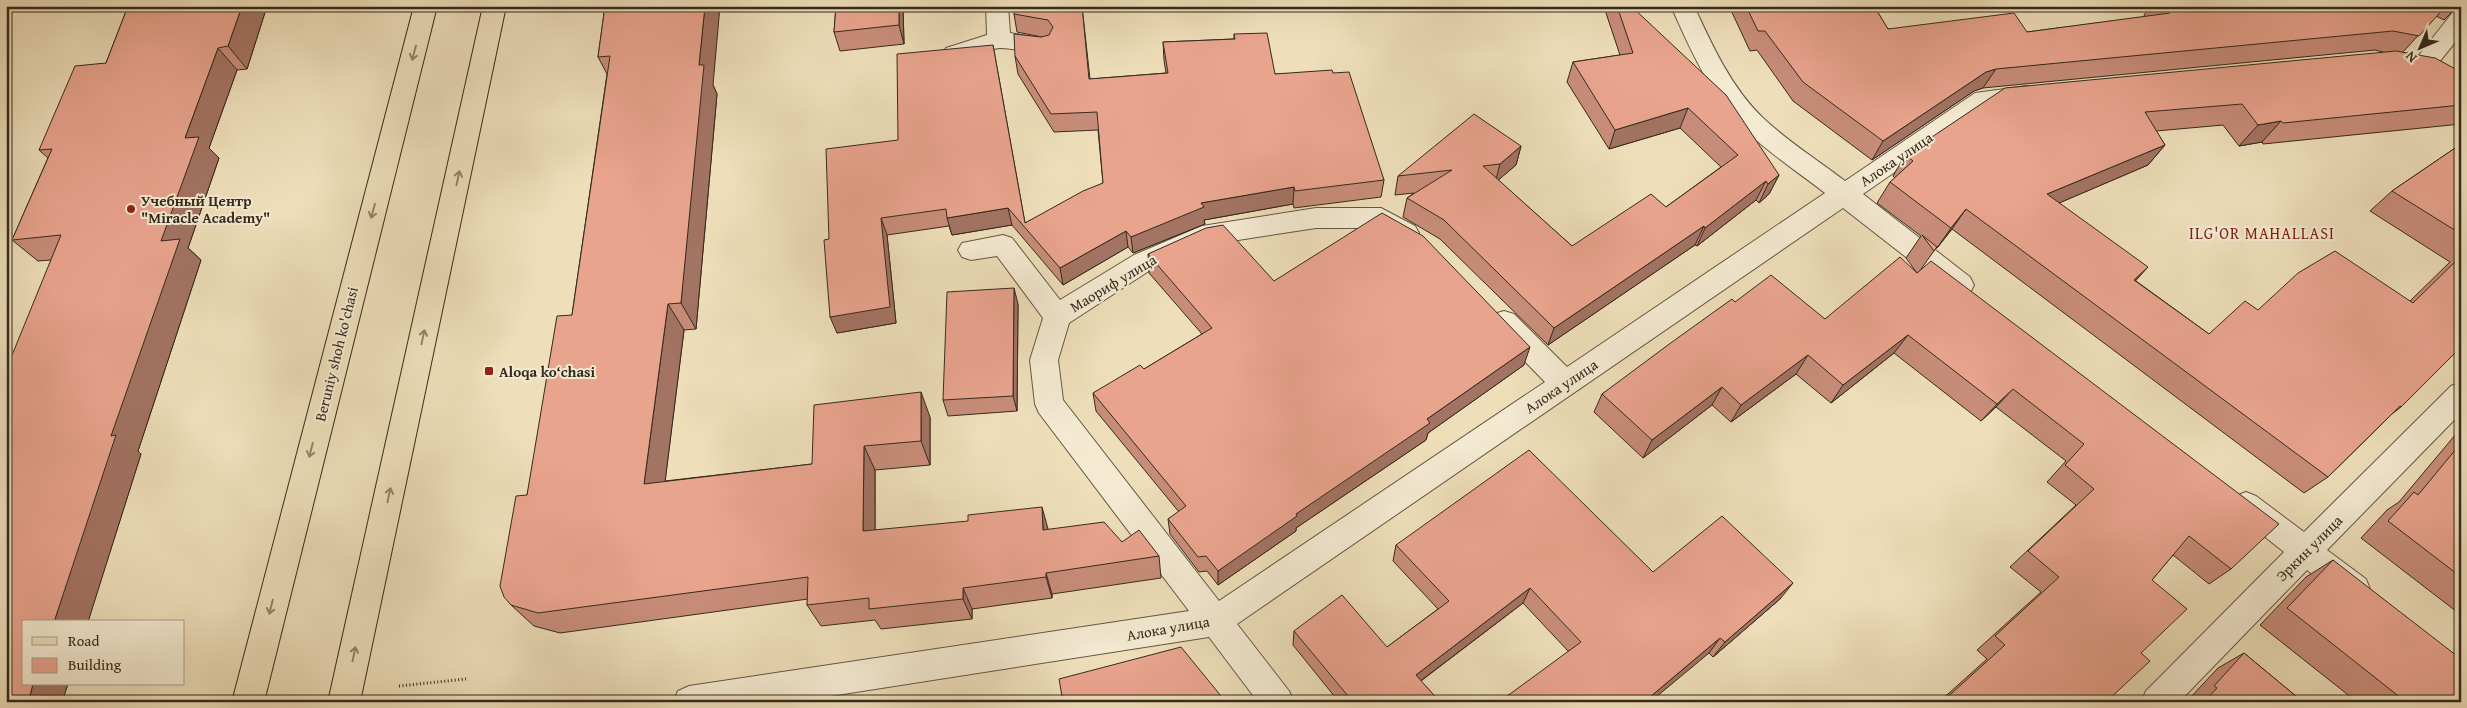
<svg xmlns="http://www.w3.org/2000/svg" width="2467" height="708" viewBox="0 0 2467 708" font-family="'Gentium Book Plus',serif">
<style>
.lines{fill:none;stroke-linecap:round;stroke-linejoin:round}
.minor-casing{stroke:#635744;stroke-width:2}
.major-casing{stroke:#352a1d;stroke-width:2}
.path{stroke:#352a1d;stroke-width:3;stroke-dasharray:1 2.5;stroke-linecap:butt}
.minor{fill:#f4ead2;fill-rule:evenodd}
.major{fill:#eedfba;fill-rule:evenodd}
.wall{fill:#c88d7a;stroke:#352a1d}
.shaded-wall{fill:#a37363;stroke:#352a1d}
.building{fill:#e9a48e;stroke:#352a1d}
.oneway{stroke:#92846c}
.poi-dot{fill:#8f2418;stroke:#f4ead2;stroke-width:2}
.labels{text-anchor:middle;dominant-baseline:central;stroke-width:4;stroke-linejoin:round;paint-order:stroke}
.street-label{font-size:15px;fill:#352a1d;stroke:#f4ead2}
.poi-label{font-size:15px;font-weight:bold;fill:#352a1d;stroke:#f4ead2;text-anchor:start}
.neighbourhood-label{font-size:16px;letter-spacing:1px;fill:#7a1f14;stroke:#f4ead2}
</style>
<rect width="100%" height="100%" fill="#eedfba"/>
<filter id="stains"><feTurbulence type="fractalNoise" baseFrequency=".004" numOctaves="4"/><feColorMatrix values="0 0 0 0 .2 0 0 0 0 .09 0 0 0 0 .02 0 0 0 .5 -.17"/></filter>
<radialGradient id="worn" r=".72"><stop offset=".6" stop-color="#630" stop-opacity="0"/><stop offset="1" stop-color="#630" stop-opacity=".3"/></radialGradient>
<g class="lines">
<defs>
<g id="minor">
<path d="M 986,6 L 1008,6 L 1010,33 L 1050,40 L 1054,46 L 1050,52 C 1033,57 1016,47 999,48 C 981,50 964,66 946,60 L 942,54 L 946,48 L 987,35 Z"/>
<path d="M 1671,6 L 1694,6 C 1712,45 1731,87 1762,117 C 1787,141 1818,160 1845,181 L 1975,93 L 2027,86 L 2036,89 L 2039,95 L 2036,101 L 1989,107 L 1863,194 L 1970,277 L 1974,285 L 1970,293 L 1961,296 L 1952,293 L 1843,208 L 1237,624 L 1289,691 L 1294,702 L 1258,702 L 1209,637 L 792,702 L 673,702 L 678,691 L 689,686 L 1189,611 L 1039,413 L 1035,404 L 1030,360 L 1043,318 L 997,256 L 971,260 L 962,257 L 958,250 L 962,243 L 1003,235 L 1012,238 L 1060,300 L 1134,255 L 1202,226 L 1316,208 L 1381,208 L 1415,226 L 1419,233 L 1415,240 L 1406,243 L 1377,228 L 1316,228 L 1206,245 L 1152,269 L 1069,323 L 1058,360 L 1063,400 L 1219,601 L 1545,382 L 1494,330 L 1490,322 L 1494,314 L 1504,311 L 1514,314 L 1567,367 L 1825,193 C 1799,173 1769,153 1745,130 C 1711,96 1690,49 1671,6 Z"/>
<polygon points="2461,10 2461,35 2428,76 2420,79 2412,76 2408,70 2412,64 2453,12"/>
<polygon points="2461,382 2461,413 2327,550 2366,579 2370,589 2366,599 2355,603 2344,599 2307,570 2179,702 2141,702 2146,691 2284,552 2236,514 2231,505 2236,496 2246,492 2256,496 2304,532 2451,386"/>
</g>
<g id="major">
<polygon points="414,6 437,6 264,702 232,702"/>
<polygon points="483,6 506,6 360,702 328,702"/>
</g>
</defs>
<use href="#minor" class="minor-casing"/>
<use href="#major" class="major-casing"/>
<polyline class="path" points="399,686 466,679"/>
<use href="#minor" class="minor"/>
<use href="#major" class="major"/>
</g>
<g class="wall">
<polygon points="128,6 267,6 247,69 237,70 209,148 219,158 188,248 201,260 138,451 141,454 62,702 6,702 51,260 38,261 12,240 48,158 39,150 106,63"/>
<polygon points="605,6 713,85 717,94 696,329 684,330 665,481 812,464 930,417 930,465 875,470 875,530 1048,530 1122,542 1159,556 1161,578 1052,594 1052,598 972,609 972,619 881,629 875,620 821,626 807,605 808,599 560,633 534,626 511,605 527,495 572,315 607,74 598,57"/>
<polygon points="836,6 903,6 904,44 840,51 834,32"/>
<polygon points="1082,6 1090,79 1166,73 1164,60 1163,42 1234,39 1234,34 1275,74 1333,73 1384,180 1381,197 1294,208 1293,204 1204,220 1205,224 1133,253 1128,247 1063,285 1012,225 952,235 949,226 887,235 896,323 837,333 829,239 898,140 993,45 1025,223 1103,183 1098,130 1054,132 1018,74 1015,56 1042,37 1017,32 1014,14"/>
<polygon points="1605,6 1631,6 1779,175 1769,194 1759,203 1756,200 1697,246 1695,245 1548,345 1440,239 1403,217 1407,198 1414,193 1395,195 1398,176 1521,146 1516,165 1498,180 1572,246 1666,207 1721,167 1680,128 1609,149 1567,82 1573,62 1620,55 1604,7"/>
<polygon points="1729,6 1874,6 1888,29 2027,32 2145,17 2144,15 2151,6 2461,6 2461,8 2454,10 2444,20 2436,16 2403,52 2461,72 2461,124 2263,144 2262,142 2239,146 2223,125 2156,131 2165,145 2148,165 2059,203 2136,281 2209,334 2257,310 2410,301 2450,262 2370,211 2392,191 2461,144 2461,347 2401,407 2392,414 2328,477 2304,493 1952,229 1937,248 1936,248 1919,272 2231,569 2209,584 2173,555 2152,580 2141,653 2106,702 1939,702 1987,659 1977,650 2041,592 2010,567 2076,505 2047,482 2066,461 1996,407 1981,421 1894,353 1831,403 1796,374 1731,422 1712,405 1643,458 1594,412 1602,394 1735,302 1825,319 1917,273 1906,258 1921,236 1877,203 1890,182 1895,178 1893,176 1905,155 2383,52 2375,50 1983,88 1974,91 1872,160 1793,101 1757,50 1750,51"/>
<polygon points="1148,254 1274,281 1524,365 1428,433 1426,440 1296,528 1296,531 1218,585 1207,571 1199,572 1170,534 1168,519 1179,512 1096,411 1093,393 1144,369 1202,334 1149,273"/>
<polygon points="1018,304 1017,411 948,416 943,400"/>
<polygon points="2461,428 2461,615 2361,538 2387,510 2399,502"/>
<polygon points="1396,545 1653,572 1780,599 1713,657 1709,653 1568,651 1523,603 1421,681 1440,702 1339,702 1293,645 1294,631 1387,647 1438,609 1393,561"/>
<polygon points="2333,560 2461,702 2357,702 2260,625 2306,577"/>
<polygon points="2244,653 2303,702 2190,702 2188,700 2218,668"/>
</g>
<g class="shaded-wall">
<polygon points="6,6 11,6 6,16"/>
<polygon points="242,6 267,6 247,69 228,46"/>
<polygon points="705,6 720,6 713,85 717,94 696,329 681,303 699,65"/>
<polygon points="899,6 903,6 904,44 899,25"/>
<polygon points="2458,6 2461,6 2461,8 2454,10"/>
<polygon points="218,48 237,70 209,148 219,158 188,248 201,260 138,451 141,454 88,622 54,622 111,436 161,241 185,138"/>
<polygon points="1996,69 1983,88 1974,91 1872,160 1883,141 1986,72"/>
<polygon points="1688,108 1680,128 1609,149 1615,130"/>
<polygon points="2281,121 2262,142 2239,146 2258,125"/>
<polygon points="2165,145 2148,165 2031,215 2047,194"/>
<polygon points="1521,146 1516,165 1495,183 1500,164"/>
<polygon points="1779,175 1769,194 1759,203 1768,184"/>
<polygon points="1766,181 1756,200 1697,246 1705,228"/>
<polygon points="1294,187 1293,204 1204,220 1205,224 1133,253 1131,237 1201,203"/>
<polygon points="1008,208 1012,225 952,235 947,218"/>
<polygon points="1966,209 1952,229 1937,248 1951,228"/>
<polygon points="881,218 887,235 896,323 837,333 830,317"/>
<polygon points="1704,226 1695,245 1548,345 1554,328"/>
<polygon points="1126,231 1128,247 1063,285 1060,268"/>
<polygon points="2148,267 2130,287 2134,280"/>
<polygon points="1014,288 1018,304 1017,411 1013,396"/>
<polygon points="668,304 684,330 662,506 644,484"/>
<polygon points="1908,335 1894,353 1831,403 1843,385"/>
<polygon points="1530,347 1524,365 1428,433 1426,440 1296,528 1296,531 1218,585 1218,571 1296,514 1427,419"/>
<polygon points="1808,355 1796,374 1731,422 1741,405"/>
<polygon points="1722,387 1712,405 1643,458 1652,440"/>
<polygon points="2013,389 1996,407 1981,421 1997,404"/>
<polygon points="921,392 930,417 930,465 921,441"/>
<polygon points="864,446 875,470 875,553 863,531"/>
<polygon points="1042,507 1048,529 1049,552 1043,530"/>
<polygon points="1046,573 1052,594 1052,598 1046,577"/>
<polygon points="1793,583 1780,599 1713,657 1725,642"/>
<polygon points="963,588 972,609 972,619 963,599"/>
<polygon points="1530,588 1523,603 1411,688 1416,675"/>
<polygon points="1720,638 1709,653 1650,702 1644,702"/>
<polygon points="33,684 68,684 62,702 35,702 29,699"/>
<polygon points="1221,696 1221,702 1217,702 1216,699"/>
</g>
<g class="building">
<polygon points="128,6 242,6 228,46 218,48 185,138 199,137 161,241 180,239 111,436 116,435 54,622 24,622 24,684 33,684 29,699 6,702 6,370 61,235 12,240 52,149 39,150 75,66 106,63"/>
<polygon points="605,6 705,6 699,65 704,65 681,303 668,304 644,484 812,464 814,405 921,392 921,441 864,446 863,531 968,521 968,515 1042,507 1043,530 1104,522 1122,542 1139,530 1159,556 1046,573 1046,577 963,588 963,599 869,609 869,598 807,605 808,577 538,613 511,605 504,597 500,586 516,496 527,495 557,316 572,315 610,56 598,57"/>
<polygon points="836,6 899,6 899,25 834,32"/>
<polygon points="1014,6 1082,6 1089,79 1168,73 1163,42 1235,39 1234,34 1267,33 1275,74 1332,70 1333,73 1349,72 1384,180 1295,191 1294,187 1201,203 1204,207 1131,237 1126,231 1060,268 1008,208 947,218 946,209 881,218 890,307 830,317 824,240 829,239 826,149 898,140 897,54 993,45 1025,223 1083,191 1103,183 1097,112 1051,114 1015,56 1014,34 1041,37 1049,35 1053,27 1048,20 1014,14"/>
<polygon points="1617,6 1631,6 1726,95 1779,175 1768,184 1766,181 1705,228 1704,226 1554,328 1444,220 1407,198 1452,170 1398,176 1474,114 1521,146 1500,164 1483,166 1572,246 1651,194 1666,207 1738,155 1688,108 1615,130 1573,62 1633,53"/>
<polygon points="1746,6 1874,6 1888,29 2014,13 2027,32 2170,13 2166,6 2446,6 2419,36 2393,31 1996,69 1986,72 1883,141 1803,82 1765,31 1758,31"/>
<polygon points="2396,51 2435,58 2461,72 2461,105 2283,123 2281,121 2258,125 2242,104 2145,112 2165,145 2047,194 2148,267 2134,280 2209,334 2245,301 2258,310 2298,273 2335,251 2413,303 2461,256 2461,347 2401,407 2400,406 2328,477 1966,209 1951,228 1890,182 1913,161 1905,155 2005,88"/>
<polygon points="2461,144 2461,234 2392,191"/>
<polygon points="1382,213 1423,236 1530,347 1427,419 1430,423 1296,514 1297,516 1218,571 1206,556 1198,557 1168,519 1186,506 1093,393 1140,365 1144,369 1212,328 1148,254 1206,228 1223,225 1274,281"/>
<polygon points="1922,235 1937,247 1934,251"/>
<polygon points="1900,257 1917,273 1931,261 2279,524 2231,569 2189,536 2152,580 2187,609 2141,653 2150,661 2106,702 1942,702 2005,645 1995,636 2059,577 2028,551 2094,489 2065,465 2084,444 2013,389 1997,404 1908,335 1843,385 1808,355 1741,405 1722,387 1652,440 1602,394 1672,342 1732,299 1735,302 1771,275 1825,319"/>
<polygon points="1014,288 1013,396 943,400 947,292"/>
<polygon points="2461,443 2461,577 2388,521 2414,492 2418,495"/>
<polygon points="1529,450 1653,572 1722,516 1793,583 1725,642 1720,638 1644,702 1499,702 1581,642 1530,588 1416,675 1440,702 1353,702 1294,631 1342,595 1387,647 1449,601 1396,545"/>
<polygon points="2333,560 2461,659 2461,702 2406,702 2287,608"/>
<polygon points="1181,647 1221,696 1216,699 1218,702 1063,702 1059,679"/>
<polygon points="2244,653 2303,702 2204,702 2217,688 2214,686"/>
</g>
<defs><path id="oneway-shaft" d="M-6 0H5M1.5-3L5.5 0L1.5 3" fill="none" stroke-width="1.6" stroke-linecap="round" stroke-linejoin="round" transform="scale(1.25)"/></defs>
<g class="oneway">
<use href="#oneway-shaft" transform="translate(414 53) rotate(105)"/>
<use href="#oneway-shaft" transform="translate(458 178) rotate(-78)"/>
<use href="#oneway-shaft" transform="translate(373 211) rotate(105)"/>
<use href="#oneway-shaft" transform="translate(423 337) rotate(-78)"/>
<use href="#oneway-shaft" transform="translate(311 450) rotate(104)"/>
<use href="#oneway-shaft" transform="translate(389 495) rotate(-78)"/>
<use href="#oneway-shaft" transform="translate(271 607) rotate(104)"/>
<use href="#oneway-shaft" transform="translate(354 654) rotate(-78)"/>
</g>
<g class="poi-dot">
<circle cx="131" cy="209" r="5"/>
<rect x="484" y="366" width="10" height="10" rx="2.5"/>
</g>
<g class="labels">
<g class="street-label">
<text transform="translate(1896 159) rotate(-34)">Алока улица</text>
<text transform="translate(1113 283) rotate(-31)">Маориф улица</text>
<text transform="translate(336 354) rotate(-76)">Beruniy shoh ko'chasi</text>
<text transform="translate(1561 386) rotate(-34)">Алока улица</text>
<text transform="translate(2309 548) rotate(-45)">Эркин улица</text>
<text transform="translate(1168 628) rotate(-10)">Алока улица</text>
</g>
<g class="poi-label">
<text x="141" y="200">Учебный Центр<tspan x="141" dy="17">"Miracle Academy"</tspan></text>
<text x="499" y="371">Aloqa ko‘chasi</text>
</g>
<g class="neighbourhood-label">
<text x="2262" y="233">ILG'OR MAHALLASI</text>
</g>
</g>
<rect width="2467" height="708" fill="none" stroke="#eedfba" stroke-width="25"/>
<rect x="8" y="8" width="2452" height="693" fill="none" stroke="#352a1d" stroke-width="2.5"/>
<rect x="12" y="12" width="2442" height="683" fill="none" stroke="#352a1d"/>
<rect x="22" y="620" width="162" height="65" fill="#f4ead2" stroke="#a89d8a"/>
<rect x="32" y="637" width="25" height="8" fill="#eedfba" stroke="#a89d8a"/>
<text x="68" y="646" font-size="15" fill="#352a1d">Road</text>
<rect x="32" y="658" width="25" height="15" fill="#e9a48e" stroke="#a89d8a"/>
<text x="68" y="670" font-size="15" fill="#352a1d">Building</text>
<g transform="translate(2420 48) rotate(225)" stroke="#f4ead2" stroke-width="4" paint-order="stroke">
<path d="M0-4L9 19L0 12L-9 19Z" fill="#352a1d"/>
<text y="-8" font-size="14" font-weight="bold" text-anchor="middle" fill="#352a1d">N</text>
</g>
<rect width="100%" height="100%" filter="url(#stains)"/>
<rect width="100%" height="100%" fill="url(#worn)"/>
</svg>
